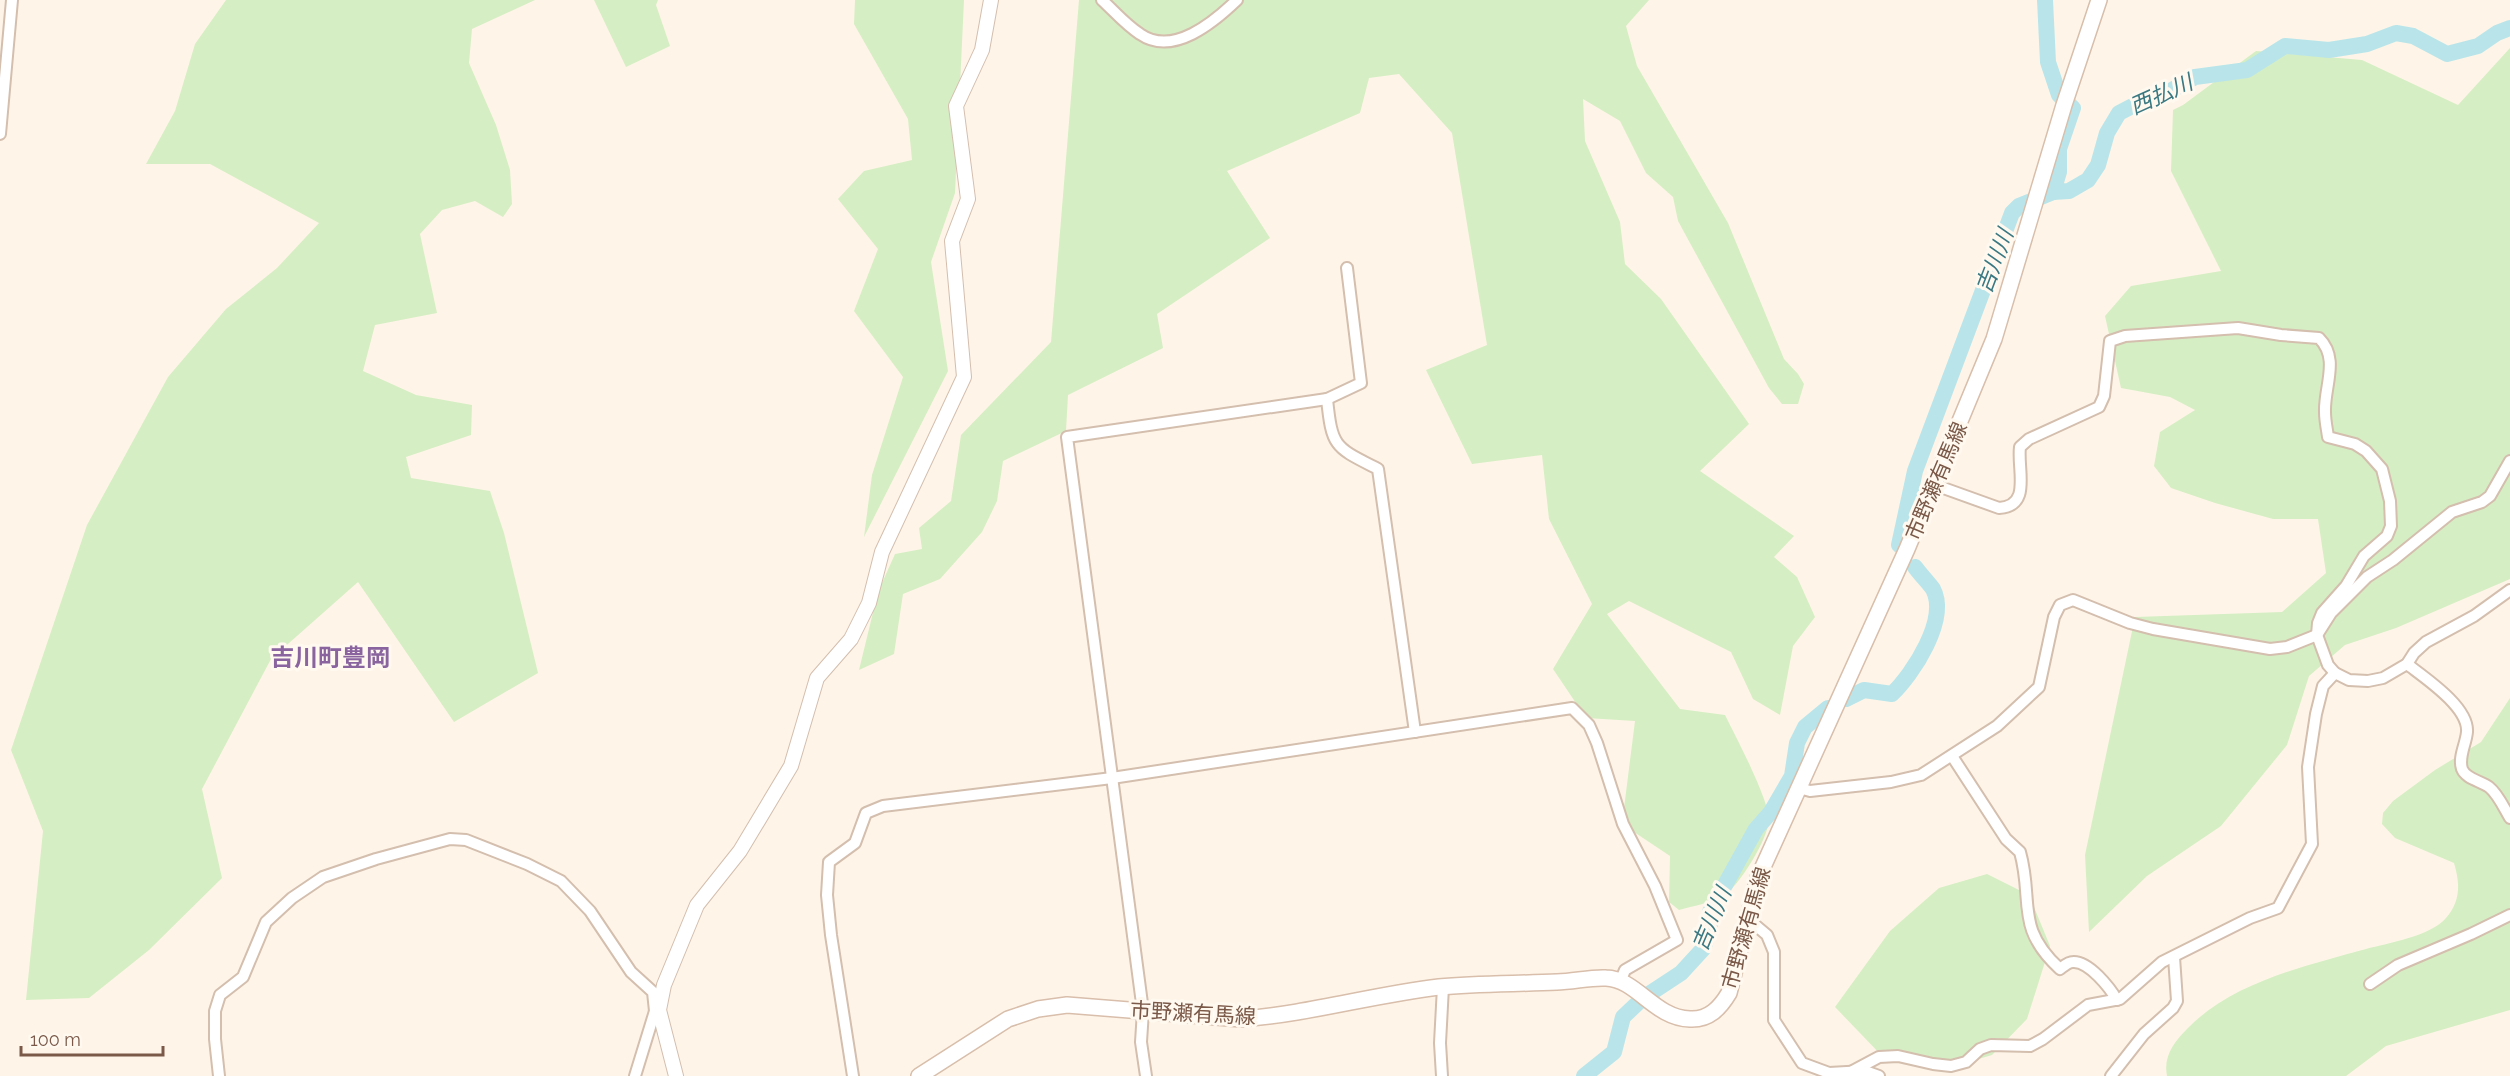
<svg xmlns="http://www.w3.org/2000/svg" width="2510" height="1076" viewBox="0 0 2510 1076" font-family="Raleway,'Noto Sans JP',sans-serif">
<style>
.green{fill:#d6eec4}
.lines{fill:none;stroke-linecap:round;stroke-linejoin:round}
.river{stroke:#b9e5ea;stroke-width:16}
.minor-casing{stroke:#d4beae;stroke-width:14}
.tertiary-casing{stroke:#d4beae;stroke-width:16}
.secondary-casing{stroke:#d8beab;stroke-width:18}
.minor{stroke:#fff;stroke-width:10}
.tertiary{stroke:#fff;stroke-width:14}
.secondary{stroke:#fff;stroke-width:15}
.labels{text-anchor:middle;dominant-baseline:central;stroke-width:6;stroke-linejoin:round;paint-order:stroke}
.street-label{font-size:21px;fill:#7b5948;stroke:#fff9f0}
.water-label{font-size:22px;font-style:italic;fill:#3a7882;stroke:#fff9f0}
.quarter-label{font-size:24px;font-weight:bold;fill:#89649f;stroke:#fff9f0}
</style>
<rect width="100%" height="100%" fill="#fef5e8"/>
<g class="green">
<polygon points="226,0 535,0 472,29 469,63 496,125 510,170 512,204 503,217 475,201 442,210 420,234 437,313 375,325 363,371 416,395 472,405 471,435 406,457 411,478 490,491 504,533 538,673 454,722 358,582 271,659 202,789 222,878 149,950 89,998 26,1000 43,831 11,750 87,525 168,377 226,309 277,268 319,223 210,164 146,164 175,111 195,44"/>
<polygon points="594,0 658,0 656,5 670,46 626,67"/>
<polygon points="855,0 964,0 955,193 931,262 948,371 864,537 872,475 903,377 854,311 878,249 838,199 864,171 912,160 908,119 854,24"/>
<path d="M 1079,0 L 1649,0 L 1626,26 L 1637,66 L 1728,223 L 1784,359 L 1798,374 L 1804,384 L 1798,404 L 1782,404 L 1769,388 L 1678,221 L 1673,197 L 1646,173 L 1620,121 L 1583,99 L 1585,141 L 1620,222 L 1625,264 L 1661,299 L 1749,424 L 1700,471 L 1794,536 L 1774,557 L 1797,577 L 1815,617 L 1793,646 L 1780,715 L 1753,699 L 1731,652 L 1629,601 L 1607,614 L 1680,709 L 1725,715 C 1736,737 1767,796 1769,818 C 1770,836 1739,887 1723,896 C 1709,903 1694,906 1679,910 L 1669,902 L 1670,856 L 1622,824 L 1635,721 L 1586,718 L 1553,669 L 1592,604 L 1549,519 L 1542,455 L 1472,464 L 1426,370 L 1487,345 L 1452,133 L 1399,74 L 1369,78 L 1360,113 L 1227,171 L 1270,238 L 1157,314 L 1163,348 L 1068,395 L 1066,431 L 1003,461 L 997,501 L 982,532 L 940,579 L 903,594 L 894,654 L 859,670 L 878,592 L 895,554 L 922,549 L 919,528 L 951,501 L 961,435 L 1051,342 Z"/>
<polygon points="2510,48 2510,579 2396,628 2345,645 2309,676 2287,745 2221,826 2147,876 2089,932 2085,855 2135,617 2282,612 2326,573 2318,519 2273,519 2215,503 2171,488 2154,466 2160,432 2195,410 2170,397 2121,388 2105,316 2131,286 2221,271 2171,171 2173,110 2183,105 2256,51 2362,60 2458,105"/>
<path d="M 2510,698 L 2510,1010 L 2386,1046 L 2346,1076 L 2167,1076 C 2163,1056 2174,1042 2188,1028 C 2233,982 2305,966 2366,949 C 2388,943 2431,936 2446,918 C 2461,901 2460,883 2454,863 L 2395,838 L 2382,824 L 2383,813 L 2393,801 L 2435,770 L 2481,742 Z"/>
<polygon points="1987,874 2029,895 2050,946 2027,1019 1992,1055 1938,1071 1883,1057 1835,1007 1890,931 1939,888"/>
</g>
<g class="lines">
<g class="river">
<polyline points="2053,192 2069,191 2088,180 2098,165 2107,133 2119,113 2144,100 2163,95 2195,77 2247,70 2285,46 2329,50 2367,44 2396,33 2413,36 2447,54 2478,46 2497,33 2510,28"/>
<polyline points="1899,545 1915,471 2012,213 2019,206 2053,192 2059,172 2059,149 2073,108 2059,95 2048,62 2045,0"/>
<path d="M 1846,699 L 1864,690 L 1892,694 C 1913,674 1949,619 1933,589 C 1928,582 1920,574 1915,567"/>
<polyline points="1584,1076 1614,1052 1623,1017 1643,998 1681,973 1703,949 1710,929 1710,912 1756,829 1771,812 1792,776 1797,743 1805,727 1828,708"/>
</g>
<defs>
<g id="minor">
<path d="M 1102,0 C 1114,11 1126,25 1140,34 C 1173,57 1214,22 1237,0"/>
<polyline points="0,134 12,0"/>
<path d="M 1327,399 C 1332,448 1335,447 1378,469 L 1415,732"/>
<path d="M 1935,485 L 1999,508 C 2032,506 2017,470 2020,447 L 2029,439 L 2099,407 L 2104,396 L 2110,341 L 2125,336 L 2238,328 L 2281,335 L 2319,338 C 2340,359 2324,386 2325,412 C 2325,421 2327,429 2328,437 L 2355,444 L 2366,451 L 2382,469 L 2390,501 L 2391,526 L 2387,536 L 2364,556 L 2346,586 L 2322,613 L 2318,623 L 2317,635 L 2328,665 L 2335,673 L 2349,680 L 2368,681 L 2383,678 L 2407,664 L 2414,653 L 2426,642 L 2474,616 L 2510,590"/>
<path d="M 2407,664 C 2425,678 2469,707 2467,732 C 2466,744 2458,757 2462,769 C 2466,779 2481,781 2489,787 C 2498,794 2504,808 2510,818"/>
<path d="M 1952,756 L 2006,839 L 2020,852 C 2034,901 2014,927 2060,969 C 2064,966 2068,962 2073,962 C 2089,961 2110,988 2117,1000"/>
<polyline points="1799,788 1810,791 1891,782 1921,775 1997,726 2039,687 2054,617 2060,605 2073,600 2130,623 2153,629 2270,649 2287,647 2317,635 2331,613 2367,577 2393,560 2452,512 2482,502 2490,496 2510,461"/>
<polyline points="1748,919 1767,935 1774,952 1774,1020 1802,1063 1829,1073 1865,1071 1879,1076"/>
<polyline points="2370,984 2398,965 2471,934 2510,915"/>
<polyline points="1849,1073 1879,1057 1898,1056 1933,1064 1951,1066 1966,1062 1980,1049 1991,1045 2030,1046 2043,1039 2088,1005 2120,999 2162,962 2250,918 2278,908 2312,844 2308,767 2316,714 2323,686 2335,673"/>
<polyline points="219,1076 215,1039 215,1011 220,995 243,977 266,922 292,898 323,877 376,859 450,839 466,840 527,864 561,881 590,911 631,972 653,992 655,1011"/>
<polyline points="635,1076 655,1011 659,1010"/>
<polyline points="853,1076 831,935 827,895 829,862 855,843 866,813 883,806 1112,778 1572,708 1589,725 1597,743 1623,824 1655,886 1677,940 1625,970 1620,982"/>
<polyline points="1146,1076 1141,1042 1143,1011 1067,437 1327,399 1361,383 1347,268"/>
<polyline points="1442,1076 1440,1043 1443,987"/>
<polyline points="2111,1076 2144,1034 2173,1008 2177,1001 2174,957"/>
</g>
<polyline id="tertiary" points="676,1076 659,1010 664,985 697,905 740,851 791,766 817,678 851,639 869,603 882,552 964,377 952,241 968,199 956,106 982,50 991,0"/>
<path id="secondary" d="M 919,1076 L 1008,1019 L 1038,1009 L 1067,1005 L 1241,1019 C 1308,1014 1372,995 1439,987 C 1478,983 1517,984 1557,982 C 1573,982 1590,977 1606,978 C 1637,979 1654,1018 1690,1019 C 1709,1020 1720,1008 1729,993 L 1758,878 L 1907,549 L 1994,339 L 2064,105 L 2099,0"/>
</defs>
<use href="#minor" class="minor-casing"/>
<use href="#tertiary" class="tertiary-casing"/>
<use href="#secondary" class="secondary-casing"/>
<use href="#minor" class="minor"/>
<use href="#tertiary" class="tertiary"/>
<use href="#secondary" class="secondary"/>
</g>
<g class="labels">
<g class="street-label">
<text transform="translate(1936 481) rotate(-67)">市野瀬有馬線</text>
<text transform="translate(1746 928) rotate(-74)">市野瀬有馬線</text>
<text transform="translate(1193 1013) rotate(3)">市野瀬有馬線</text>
</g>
<g class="water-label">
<text transform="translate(2161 94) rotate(-24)">西払川</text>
<text transform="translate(1994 261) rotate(-69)">吉川川</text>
<text transform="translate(1711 919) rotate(-67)">吉川川</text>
</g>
<g class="quarter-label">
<text x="330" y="657">吉川町豊岡</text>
</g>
</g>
<path d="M21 1046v9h142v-9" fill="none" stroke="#7b5948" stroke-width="3"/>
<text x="30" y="1046" font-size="18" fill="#7b5948" stroke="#fff9f0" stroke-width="4.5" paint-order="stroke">100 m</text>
</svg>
